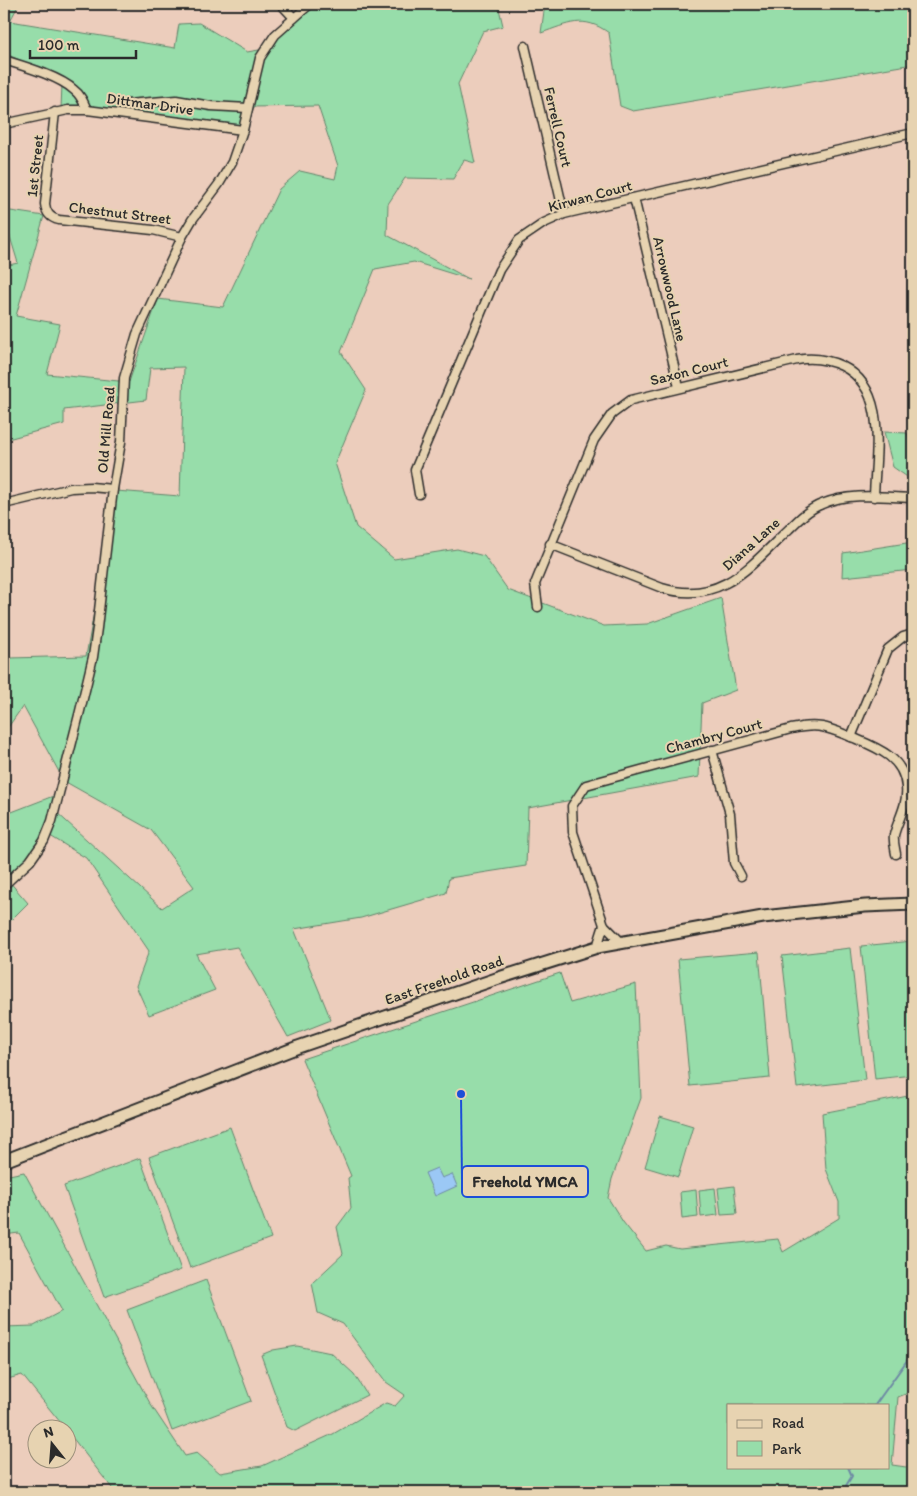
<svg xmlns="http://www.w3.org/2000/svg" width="917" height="1496" viewBox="0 0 917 1496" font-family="Itim,sans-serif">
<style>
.green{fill:#97ddaa;stroke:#61846a;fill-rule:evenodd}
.water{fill:#9bc8f5;stroke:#6e89a4}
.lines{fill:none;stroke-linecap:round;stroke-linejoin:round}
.stream{stroke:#6e89a4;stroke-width:2}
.minor-casing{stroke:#2b2b2b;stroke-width:11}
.secondary-casing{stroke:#2b2b2b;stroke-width:15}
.minor{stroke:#e7d3b1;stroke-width:8}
.secondary{stroke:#e7d3b1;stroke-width:11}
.labels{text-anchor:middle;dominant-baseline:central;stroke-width:4;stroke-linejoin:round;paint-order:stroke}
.street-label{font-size:15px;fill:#2b2b2b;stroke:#e7d3b1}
.leader{fill:none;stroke:#1d4ed8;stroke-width:2}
.callout-dot{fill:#1d4ed8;stroke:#e7d3b1;stroke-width:2}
.callout{fill:#e7d3b1;stroke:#1d4ed8;stroke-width:2}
.callout-label{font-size:16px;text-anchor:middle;font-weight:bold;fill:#2b2b2b}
</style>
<rect width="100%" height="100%" fill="#eccdbc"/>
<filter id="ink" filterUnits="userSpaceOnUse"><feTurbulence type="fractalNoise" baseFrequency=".02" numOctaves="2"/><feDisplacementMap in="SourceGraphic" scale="10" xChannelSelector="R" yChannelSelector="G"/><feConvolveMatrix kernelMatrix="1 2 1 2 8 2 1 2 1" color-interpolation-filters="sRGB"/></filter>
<g filter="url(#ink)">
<g class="green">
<polygon points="4,4 19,4 10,21 175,48 179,24 199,23 247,52 265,49 310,4 498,4 503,26 483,31 458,84 475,163 464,160 453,179 405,178 388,204 387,235 469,279 414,262 375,269 341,352 366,390 335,463 356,527 394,559 457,549 484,556 508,590 604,626 647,624 721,598 736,690 702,703 699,777 528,808 526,866 449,878 446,893 361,918 294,929 331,1020 288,1037 237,947 196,954 215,990 149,1015 136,986 149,951 86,858 47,834 8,880 28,903 4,927 4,815 61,793 55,811 162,908 194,887 151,830 64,781 23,706 4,733 4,667 10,658 86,656 116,491 180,496 184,367 150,368 146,400 64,410 64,424 4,440 4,266 18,263 4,217 4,210 44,216 16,316 60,324 47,374 129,382 158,299 223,307 279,189 300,171 335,179 338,166 318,106 251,107 246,128 61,109 62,84 77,86 4,53"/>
<path d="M 545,4 L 913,4 L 913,64 L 633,111 L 620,106 L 609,33 C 583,14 568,24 541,33 Z"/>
<polygon points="884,432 907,433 913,452 913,481 893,467"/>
<polygon points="913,542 913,570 842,577 843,553"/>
<polygon points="913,941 913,1075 875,1079 861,946"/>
<polygon points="850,948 865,1080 797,1088 782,956"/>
<polygon points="759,952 770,1078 690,1086 678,959"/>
<path d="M 560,973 L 570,1003 L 636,984 L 641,1098 L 612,1179 L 608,1198 L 623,1222 L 646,1251 L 666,1246 L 680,1249 L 778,1239 L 783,1252 L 839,1218 L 839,1202 L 826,1169 L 822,1113 L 913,1095 L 913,1391 L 898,1397 L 892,1465 L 913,1468 L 913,1492 L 115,1492 L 68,1432 L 68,1428 L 65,1428 L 22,1375 L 4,1380 L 4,1327 L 34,1326 L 62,1311 L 19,1233 L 4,1235 L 4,1176 L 24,1172 L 151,1405 L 185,1456 L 197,1453 L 220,1473 L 262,1466 L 333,1434 L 386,1403 L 395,1406 L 405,1395 L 386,1382 L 343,1324 L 318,1313 L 312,1283 L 343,1254 L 337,1227 L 351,1208 L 348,1178 L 351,1176 L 302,1059 ZM 728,1405 L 888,1405 L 888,1467 L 728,1467 Z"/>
<polygon points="660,1116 693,1126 678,1177 645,1167"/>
<polygon points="230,1127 271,1238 190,1268 149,1157"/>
<polygon points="140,1158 181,1270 104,1297 64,1186"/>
<polygon points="734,1186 737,1214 721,1215 718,1188"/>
<polygon points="715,1188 718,1215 701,1217 699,1190"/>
<polygon points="696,1190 698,1217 682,1219 680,1192"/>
<polygon points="206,1280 251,1401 172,1431 127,1310"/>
<polygon points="297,1346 331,1353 354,1374 367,1395 295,1431 287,1427 261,1355 273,1350"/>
</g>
<polygon class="water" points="437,1168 442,1178 452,1174 457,1186 435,1196 425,1173"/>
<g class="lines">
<g class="stream">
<polyline points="875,1405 913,1352"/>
<polyline points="842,1492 852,1476 848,1467"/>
</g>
<defs>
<g id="minor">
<polyline points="281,4 294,18"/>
<polyline points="525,46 564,214"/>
<path d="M 4,60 C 23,66 59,76 74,90 C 81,95 84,103 87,110"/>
<polyline points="127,104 176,100 211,106 248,108"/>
<path d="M 55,112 L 45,204 C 46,213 50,218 59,220 L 153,230 L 182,237"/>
<polyline points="4,124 68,110 87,110 243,130"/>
<polyline points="634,198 679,387"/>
<polyline points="419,494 415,470 499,270 519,240 544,223 564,214 913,133"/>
<polyline points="4,504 71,488 91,487 113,489"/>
<path d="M 550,544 L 662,588 C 721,606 751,565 789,529 C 799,519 809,509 822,504 C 850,492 884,497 913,498"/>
<path d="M 538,607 L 535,584 L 594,440 L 612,414 L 631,400 L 797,360 C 813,357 827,359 842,366 C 889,389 875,454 874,497"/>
<polyline points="851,737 888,649 903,637 913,634"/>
<polyline points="712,750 730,814 734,863 741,876"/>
<polyline points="4,885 30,861 44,841 52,821 80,711 93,657 97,628 113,489 121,442 124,378 137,334 182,237 192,220 219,184 232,162 243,130 260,58 275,35 310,4"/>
<path d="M 621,942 L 604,925 L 573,832 L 572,806 L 586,785 L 791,729 C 801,727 811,725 822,727 C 833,729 843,734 854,738 C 878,748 904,758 906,787 C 908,805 898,819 894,835 C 893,841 895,848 896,854"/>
<polyline points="597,947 604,925"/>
</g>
<polyline id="secondary" points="4,1161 298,1047 499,978 597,947 763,917 865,906 913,904"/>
</defs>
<use href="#minor" class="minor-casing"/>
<use href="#secondary" class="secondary-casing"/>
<use href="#minor" class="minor"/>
<use href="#secondary" class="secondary"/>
</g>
</g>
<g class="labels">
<g class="street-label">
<text transform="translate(150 104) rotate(8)">Dittmar Drive</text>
<text transform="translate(558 127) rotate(77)">Ferrell Court</text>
<text transform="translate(35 166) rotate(-84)">1st Street</text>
<text transform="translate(590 196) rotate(-15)">Kirwan Court</text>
<text transform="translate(120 213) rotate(7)">Chestnut Street</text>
<text transform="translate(670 289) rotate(77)">Arrowwood Lane</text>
<text transform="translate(689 371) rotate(-14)">Saxon Court</text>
<text transform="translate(106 430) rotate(-85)">Old Mill Road</text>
<text transform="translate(751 544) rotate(-42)">Diana Lane</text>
<text transform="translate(714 736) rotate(-15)">Chambry Court</text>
<text transform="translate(444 980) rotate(-19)">East Freehold Road</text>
</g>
</g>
<path class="leader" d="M461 1094L462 1182"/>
<circle class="callout-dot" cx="461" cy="1094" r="5"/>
<rect class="callout" x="462" y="1166" width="126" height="31" rx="5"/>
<g class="callout-label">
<text x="525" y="1187">Freehold YMCA</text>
</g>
<rect width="917" height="1496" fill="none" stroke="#e7d3b1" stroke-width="20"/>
<rect x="10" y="10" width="897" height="1476" fill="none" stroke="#2b2b2b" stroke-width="2" filter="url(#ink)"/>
<rect x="727" y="1404" width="162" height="65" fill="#e7d3b1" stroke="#9c907b"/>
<rect x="737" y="1420" width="25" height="8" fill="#e7d3b1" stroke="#9c907b"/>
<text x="772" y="1428" font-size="15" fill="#2b2b2b">Road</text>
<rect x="737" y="1441" width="25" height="15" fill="#97ddaa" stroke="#9c907b"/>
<text x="772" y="1454" font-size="15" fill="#2b2b2b">Park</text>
<g transform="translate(52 1444) rotate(343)"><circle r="24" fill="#e7d3b1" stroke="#9c907b"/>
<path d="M0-4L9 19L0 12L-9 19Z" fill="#2b2b2b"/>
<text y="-8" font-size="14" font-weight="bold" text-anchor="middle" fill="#2b2b2b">N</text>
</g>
<path d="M30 50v8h106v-8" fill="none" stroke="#2b2b2b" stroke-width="2.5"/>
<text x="38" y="50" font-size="15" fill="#2b2b2b" stroke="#e7d3b1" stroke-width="4" paint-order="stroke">100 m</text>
</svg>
